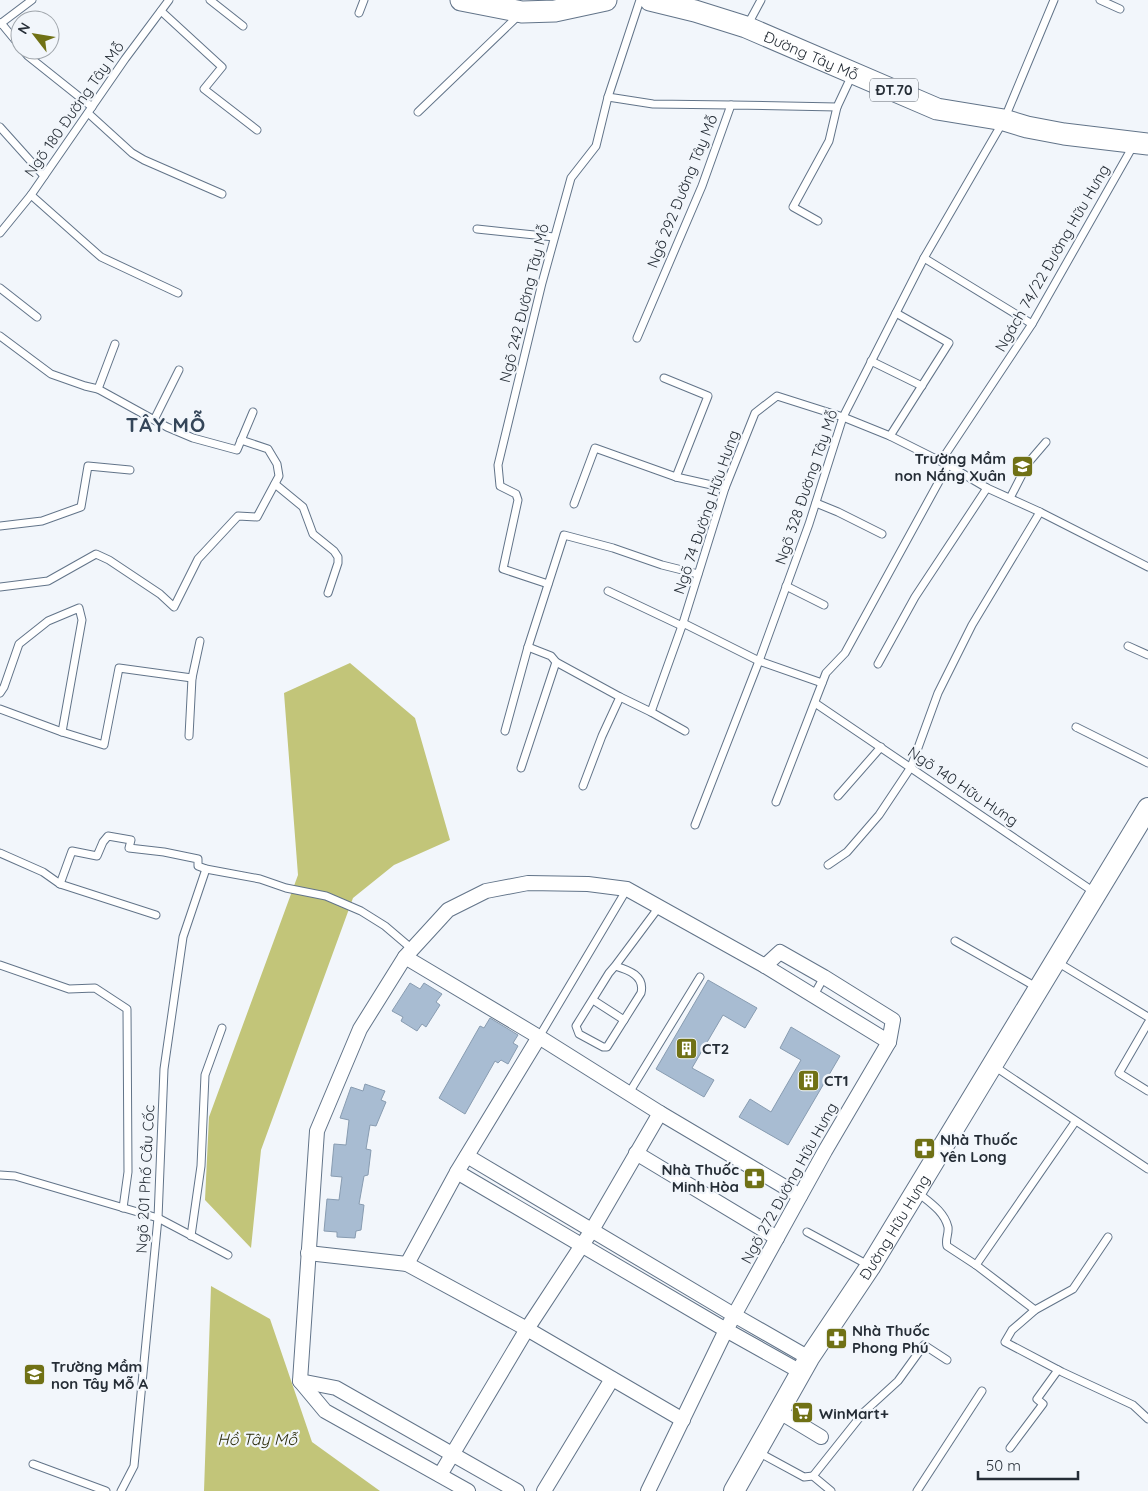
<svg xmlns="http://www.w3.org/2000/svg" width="1148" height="1491" viewBox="0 0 1148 1491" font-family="Quicksand,sans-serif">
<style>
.water{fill:#c2c579}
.building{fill:#a8bcd2;stroke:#889cb1}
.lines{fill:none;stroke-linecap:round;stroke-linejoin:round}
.service-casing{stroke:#627489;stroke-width:9}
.minor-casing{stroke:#627489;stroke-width:16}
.secondary-casing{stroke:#627489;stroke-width:22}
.primary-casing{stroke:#627489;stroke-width:23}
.service{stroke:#fff;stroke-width:7}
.minor{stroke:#fff;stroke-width:14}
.secondary{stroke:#fff;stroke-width:20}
.primary{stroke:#fff;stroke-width:21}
.labels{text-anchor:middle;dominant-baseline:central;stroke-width:4.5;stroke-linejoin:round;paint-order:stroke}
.shield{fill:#f2f6fb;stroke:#626971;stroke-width:1}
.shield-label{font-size:14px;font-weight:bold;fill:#252d36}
.street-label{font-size:15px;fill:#252d36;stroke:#f2f6fb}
.poi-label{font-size:15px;font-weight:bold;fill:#252d36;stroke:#f2f6fb;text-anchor:start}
.water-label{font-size:16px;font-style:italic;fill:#2a2b09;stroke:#f2f6fb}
.district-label{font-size:20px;font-weight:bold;letter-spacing:1px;fill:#344558;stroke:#f2f6fb}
</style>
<rect width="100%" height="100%" fill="#f2f6fb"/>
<g class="water">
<polygon points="350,663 415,718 450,840 394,865 353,898 261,1150 251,1248 205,1200 209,1117 298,875 284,693"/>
<polygon points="211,1286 270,1319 312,1442 380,1491 204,1491"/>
</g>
<g class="building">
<polygon points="708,980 757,1008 745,1028 723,1015 692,1068 714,1080 704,1097 656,1069"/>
<polygon points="410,983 420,989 424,983 442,994 436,1002 440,1005 426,1027 422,1024 417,1031 401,1021 403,1017 392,1011"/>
<polygon points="490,1018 518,1035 513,1043 518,1046 508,1064 501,1060 498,1063 495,1061 465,1114 439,1098 480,1026 484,1028"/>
<polygon points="791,1027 840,1056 788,1145 739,1117 750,1099 771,1112 801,1060 780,1048"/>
<polygon points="365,1084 385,1091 381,1100 386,1102 376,1126 370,1125 366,1149 371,1150 368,1175 364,1176 359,1204 364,1205 361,1230 356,1231 355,1238 337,1237 337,1232 324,1231 327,1199 339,1200 342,1177 331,1176 334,1144 346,1145 349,1120 340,1118 351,1087 363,1091"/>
</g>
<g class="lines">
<defs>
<g id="service">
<polyline points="210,0 243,26"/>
<polyline points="1100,0 1120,9"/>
<polyline points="161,11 222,67 204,89 257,130"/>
<polyline points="359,13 364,0"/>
<polyline points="1,23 20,46"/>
<polyline points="0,24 32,0"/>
<polyline points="747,26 761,0"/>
<polyline points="23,50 28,56 92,107"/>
<polyline points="608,97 653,104 731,105"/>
<polyline points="418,112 518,16"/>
<polyline points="88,113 132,153 144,160 222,194"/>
<polyline points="0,127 44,176"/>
<polyline points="31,195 101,257 178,293"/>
<polyline points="818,221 793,207 829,141 837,107"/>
<polyline points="477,229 554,237"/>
<polyline points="0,233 31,195 125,59 169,0"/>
<polyline points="924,258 1032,324"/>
<polyline points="0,288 37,317"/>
<polyline points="0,336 51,374 85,386 98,389 167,427 193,438 237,450 253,412"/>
<polyline points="637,338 702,186 731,105 837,107 852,75"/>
<polyline points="871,361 922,386"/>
<polyline points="664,378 708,396 676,477"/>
<polyline points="98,389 115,344"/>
<polyline points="154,420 179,370"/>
<polyline points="890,436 949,343 896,313"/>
<polyline points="941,461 1032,324 1133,146"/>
<polyline points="275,484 303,507 313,534 334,551 338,557 338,563 328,593"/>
<polyline points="1010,498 1028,463 1046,442"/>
<polyline points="816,503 838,512 882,534"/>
<polyline points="574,504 595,448 676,477 725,488"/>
<polyline points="0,526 42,521 81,507 88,466 130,470"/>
<polyline points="548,584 503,569 518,500 516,494 500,486 498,465 542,283 571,178 596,146 608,97 640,0"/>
<polyline points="786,586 824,605"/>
<polyline points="0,587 48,581 96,554 109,560 160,594 174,607 198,559 238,516 257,517 279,476 277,464 268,449 241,440"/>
<polyline points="608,591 682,626"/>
<polyline points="683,623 759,661 822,683"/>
<polyline points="1128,646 1148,655"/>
<polyline points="528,647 551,656 556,662 620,697 651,712 683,623 725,488 755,413 777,396 843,417 890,436 948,465 987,488 1040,512 1148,567"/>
<polyline points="878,664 915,597 987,488"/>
<polyline points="0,693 4,687 19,644 48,621 79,608 82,620 62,732"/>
<polyline points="815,703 1094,892"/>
<polyline points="0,709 62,732 104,745 119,668 192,678"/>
<polyline points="651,712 685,731"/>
<polyline points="1076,727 1148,763"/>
<polyline points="505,731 528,647 564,535 613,548 662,565 698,574"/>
<polyline points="189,736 192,678 200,641"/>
<polyline points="521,768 556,662"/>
<polyline points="583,786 602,736 620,697"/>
<polyline points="838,796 881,747"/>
<polyline points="776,802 826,673 845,653 948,465"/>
<polyline points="695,825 759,661 809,524 843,417 924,258 1004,120 1054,0"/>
<polyline points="0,853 43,872 60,884 156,915"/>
<polyline points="828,865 847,852 879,815 911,767 938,693 972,625 1040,512"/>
<polyline points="60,884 72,851 97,856 103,842 108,836 131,840 129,848 164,852 198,859 198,866 206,869 260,879 286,888 326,896 361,911 385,926 412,949"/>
<polyline points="955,941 1038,988"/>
<polyline points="1057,962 1148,1017"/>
<polyline points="0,965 69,989 95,988 127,1009 128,1172 123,1208"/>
<path d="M 615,966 C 629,970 645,976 641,993 L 607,1047 L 603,1047 L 579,1034 L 576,1026 L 609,973 L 615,966 L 659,907"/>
<polyline points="814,995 824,977"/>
<polyline points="593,1000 624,1020"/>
<polyline points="1148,1023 1119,1073 1148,1091"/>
<polyline points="539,1037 627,889"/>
<polyline points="994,1066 1148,1169"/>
<polyline points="629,1093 700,977"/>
<polyline points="0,1175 15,1176 158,1218 228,1255"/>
<path d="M 917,1192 C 929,1202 944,1211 948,1227 C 949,1234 945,1239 947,1246 L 976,1265 L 1035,1310"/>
<polyline points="807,1232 870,1266"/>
<polyline points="191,1236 201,1166 205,1075 222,1028"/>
<polyline points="1108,1237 1073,1289 1035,1310 1012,1330 1005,1342 1062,1372 1133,1405 1148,1419"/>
<polyline points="976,1265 1075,1122"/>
<polyline points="1010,1448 1043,1404 1037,1399 1058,1370"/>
<polyline points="758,1452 804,1477 813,1476 831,1491"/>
<polyline points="33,1464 106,1491"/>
<polyline points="813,1476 864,1412 898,1381 924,1345 947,1360"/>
<polyline points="121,1491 134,1466 158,1218 164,1069 183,937 206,869"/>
<polyline points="917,1491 982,1391"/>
</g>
<g id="minor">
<polyline points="405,957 539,1037 457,1172 407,1264"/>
<polyline points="539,1037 660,1113 800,1196"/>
<polyline points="636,1153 777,1238"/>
<polyline points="467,1156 734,1315 809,1358"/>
<polyline points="457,1172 726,1330 801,1372"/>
<polyline points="308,1253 407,1264 527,1329 683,1420"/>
<polyline points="300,1381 336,1388 517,1491"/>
<polyline points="778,1411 821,1437"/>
<polyline points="440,1475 527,1329 592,1230 660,1113"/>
<polyline points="468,1491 325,1411 300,1381 317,1131 360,1029 405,957 448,910 486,891 528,883 588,884 627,889 765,966 889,1042"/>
<polyline points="544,1491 612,1379"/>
<polyline points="648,1491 726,1330 825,1151 889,1042 893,1020 824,977 780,952 765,966"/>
</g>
<g id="secondary">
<path id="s1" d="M 734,1491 L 809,1358 L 870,1267 L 1148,808"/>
</g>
<g id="primary">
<polyline points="461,0 522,12 555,11 606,0"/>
<path id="s2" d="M 650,0 L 695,11 L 746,27 L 937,109 L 1004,120 L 1027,127 L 1064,134 L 1148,144"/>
</g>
</defs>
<use href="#service" class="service-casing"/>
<use href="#minor" class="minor-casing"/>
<use href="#secondary" class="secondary-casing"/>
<use href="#primary" class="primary-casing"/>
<use href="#service" class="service"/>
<use href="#minor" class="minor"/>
<use href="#secondary" class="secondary"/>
<use href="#primary" class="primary"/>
</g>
<defs>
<symbol id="school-square" viewBox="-11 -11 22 22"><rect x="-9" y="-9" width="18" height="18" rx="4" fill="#707115" stroke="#f2f6fb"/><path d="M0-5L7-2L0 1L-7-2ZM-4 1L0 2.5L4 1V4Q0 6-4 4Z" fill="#fff"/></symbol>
<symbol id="building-square" viewBox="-11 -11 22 22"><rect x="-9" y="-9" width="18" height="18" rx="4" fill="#707115" stroke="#f2f6fb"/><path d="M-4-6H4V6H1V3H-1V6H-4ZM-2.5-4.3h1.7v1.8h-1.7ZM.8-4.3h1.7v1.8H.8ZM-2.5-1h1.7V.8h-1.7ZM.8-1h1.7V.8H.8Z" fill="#fff"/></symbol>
<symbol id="pharmacy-square" viewBox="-11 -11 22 22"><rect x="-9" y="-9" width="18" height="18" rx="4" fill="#707115" stroke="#f2f6fb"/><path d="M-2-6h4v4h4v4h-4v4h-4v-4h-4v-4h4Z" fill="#fff"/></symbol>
<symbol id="supermarket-square" viewBox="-11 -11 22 22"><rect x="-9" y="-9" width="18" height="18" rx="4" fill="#707115" stroke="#f2f6fb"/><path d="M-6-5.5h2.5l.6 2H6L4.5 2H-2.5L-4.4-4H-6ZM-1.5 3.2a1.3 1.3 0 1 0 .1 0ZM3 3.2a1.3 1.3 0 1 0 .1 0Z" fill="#fff"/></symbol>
</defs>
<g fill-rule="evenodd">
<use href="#school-square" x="1010" y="454" width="25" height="25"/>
<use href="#building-square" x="674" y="1036" width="25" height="25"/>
<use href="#building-square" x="796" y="1068" width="25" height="25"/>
<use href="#pharmacy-square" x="912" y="1136" width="25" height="25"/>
<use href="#pharmacy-square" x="742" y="1166" width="25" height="25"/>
<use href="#pharmacy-square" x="824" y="1326" width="25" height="25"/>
<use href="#school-square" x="22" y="1362" width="25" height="25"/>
<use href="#supermarket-square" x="790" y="1400" width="25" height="25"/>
</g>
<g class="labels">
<rect class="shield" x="870" y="78.5" width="48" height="23" rx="4"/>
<g class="shield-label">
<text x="894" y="90">ĐT.70</text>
</g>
<g class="street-label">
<text stroke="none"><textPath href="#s2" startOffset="171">Đường Tây Mỗ</textPath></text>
<text transform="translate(74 109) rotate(-55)">Ngõ 180 Đường Tây Mỗ</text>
<text transform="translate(682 191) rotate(-68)">Ngõ 292 Đường Tây Mỗ</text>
<text transform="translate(1052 258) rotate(-60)">Ngách 74/22 Đường Hữu Hưng</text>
<text transform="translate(524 303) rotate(-76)">Ngõ 242 Đường Tây Mỗ</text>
<text transform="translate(806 487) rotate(-71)">Ngõ 328 Đường Tây Mỗ</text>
<text transform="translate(706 512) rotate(-71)">Ngõ 74 Đường Hữu Hưng</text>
<text transform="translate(963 786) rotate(34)">Ngõ 140 Hữu Hưng</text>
<text transform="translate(145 1179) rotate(-87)">Ngõ 201 Phố Cầu Cốc</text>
<text transform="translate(789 1183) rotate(-61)">Ngõ 272 Đường Hữu Hưng</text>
<text stroke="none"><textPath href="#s1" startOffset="309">Đường Hữu Hưng</textPath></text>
</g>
<g class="poi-label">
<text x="1006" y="458" text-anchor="end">Trường Mầm<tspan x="1006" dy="17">non Nắng Xuân</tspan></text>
<text x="702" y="1048">CT2</text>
<text x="824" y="1080">CT1</text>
<text x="940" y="1139">Nhà Thuốc<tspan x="940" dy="17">Yên Long</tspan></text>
<text x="739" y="1169" text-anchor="end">Nhà Thuốc<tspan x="739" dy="17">Minh Hòa</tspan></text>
<text x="852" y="1330">Nhà Thuốc<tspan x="852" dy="17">Phong Phú</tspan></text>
<text x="51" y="1366">Trường Mầm<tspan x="51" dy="17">non Tây Mỗ A</tspan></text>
<text x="819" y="1413">WinMart+</text>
</g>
<g class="water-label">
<text x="257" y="1439">Hồ Tây Mỗ</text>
</g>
<g class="district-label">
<text x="166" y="424">TÂY MỖ</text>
</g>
</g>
<g transform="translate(35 35) rotate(301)"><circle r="24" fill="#f2f6fb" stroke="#a0a6ac"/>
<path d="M0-4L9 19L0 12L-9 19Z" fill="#707115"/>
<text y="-8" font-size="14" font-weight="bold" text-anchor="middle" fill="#252d36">N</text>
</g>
<path d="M978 1471v8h100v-8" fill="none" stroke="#252d36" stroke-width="2.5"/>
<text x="986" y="1471" font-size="15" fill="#252d36" stroke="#f2f6fb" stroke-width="4" paint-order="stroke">50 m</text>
</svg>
